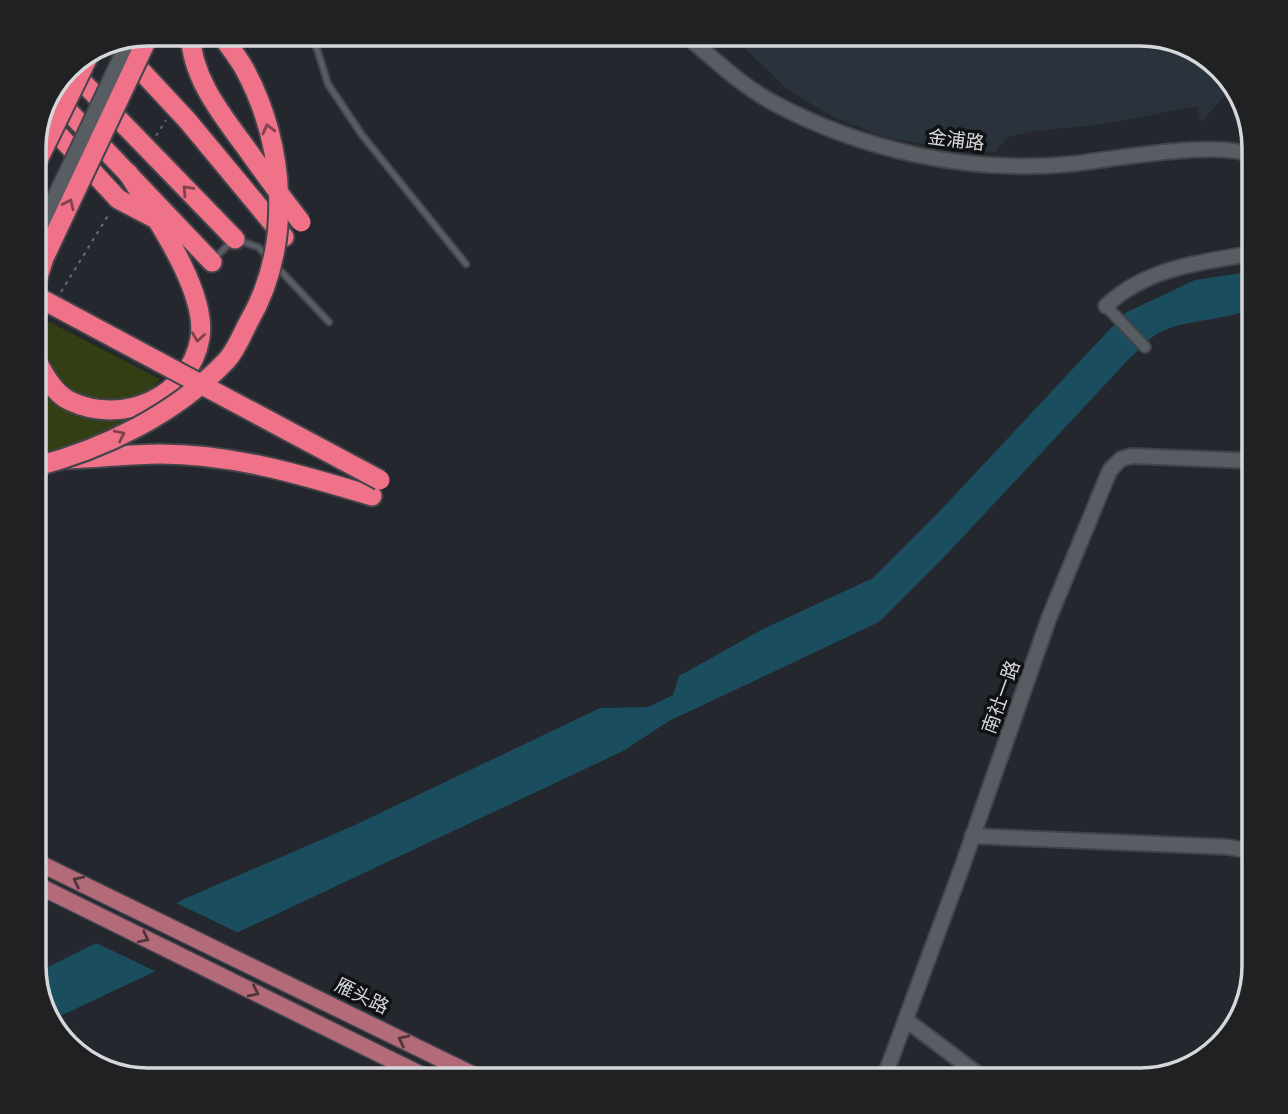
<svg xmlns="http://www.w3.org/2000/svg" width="1288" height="1114" viewBox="0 0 1288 1114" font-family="Roboto,'Noto Sans SC',sans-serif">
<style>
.built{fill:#2a323c}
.green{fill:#343e14}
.water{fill:#1a4d5d}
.pier{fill:#24282e}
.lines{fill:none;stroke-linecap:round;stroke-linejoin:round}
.lane-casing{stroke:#424449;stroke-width:9}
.street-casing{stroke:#424449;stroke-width:14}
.secondary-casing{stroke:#424449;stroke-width:18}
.primary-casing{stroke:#424449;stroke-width:19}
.highway-casing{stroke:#424449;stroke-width:23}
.path{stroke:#676a6f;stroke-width:2;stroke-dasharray:3.5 5;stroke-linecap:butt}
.lane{stroke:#585d63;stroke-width:5}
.street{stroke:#585d63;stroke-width:10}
.secondary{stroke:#585d63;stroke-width:14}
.primary{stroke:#b36a79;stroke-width:16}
.highway{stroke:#f07288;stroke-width:19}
.secondary-bridge-casing{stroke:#424449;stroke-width:18;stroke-linecap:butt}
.highway-bridge-casing{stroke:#424449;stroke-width:23;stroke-linecap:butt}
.secondary-bridge{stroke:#585d63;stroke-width:14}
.highway-bridge{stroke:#f07288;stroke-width:19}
.oneway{stroke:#80424e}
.oneway2{stroke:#51353c}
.labels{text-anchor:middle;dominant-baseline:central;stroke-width:7;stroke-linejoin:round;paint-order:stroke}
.street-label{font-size:19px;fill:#d5d7db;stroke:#0f1113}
.rim{fill:none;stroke:#d5d7db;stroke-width:3.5}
</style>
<rect width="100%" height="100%" fill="#24282e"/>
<polygon class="built" points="729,33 1141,33 1221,67 1234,86 1201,122 1197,106 1105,124 1036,131 1008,137 995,152 956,150 884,137 831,116 787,89"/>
<polygon class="green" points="34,314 160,379 117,431 34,469"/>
<path class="water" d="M 1255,271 L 1255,306 C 1225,323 1187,317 1157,334 C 1147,340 1137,352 1128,360 L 947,554 L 879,622 L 669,721 L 623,751 L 54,1019 L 34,974 L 184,899 L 355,825 L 600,708 L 648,707 L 673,695 L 679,676 L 763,629 L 873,578 L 937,514 L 1125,313 L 1195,280 Z"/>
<polygon class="pier" points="172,901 243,935 161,974 92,941"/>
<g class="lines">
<defs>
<g id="lane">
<polyline points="312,33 328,84 362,135 466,264"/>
<polyline points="240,241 258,247 267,256"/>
<polyline points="213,260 231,242"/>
<polyline points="276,266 329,322"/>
</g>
<polyline id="street" points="1106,306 1145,347"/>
<g id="secondary">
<path d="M 683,33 C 712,57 739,84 772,102 C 861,150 968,174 1070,164 C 1111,160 1223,138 1255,157"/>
<path d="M 1106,306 C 1147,267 1202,262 1255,253"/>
<polyline points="972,836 1228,847 1255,852"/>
<polyline points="906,1020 987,1081"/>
<polyline points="883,1081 962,867 1049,618 1110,470 1121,459 1132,456 1255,461"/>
</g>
<g id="primary">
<polyline points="33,860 486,1081"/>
<polyline points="33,883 434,1081"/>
</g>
<g id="highway">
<polyline points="117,45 187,120 284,237"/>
<polyline points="69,68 235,239"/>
<polyline points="55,97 212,262"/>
<polyline points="44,119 118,199 156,219"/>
<path d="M 34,355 C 42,371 53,393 70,401 C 123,426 190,397 200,338 C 208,291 152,213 128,173"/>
<path d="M 68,459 C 99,458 130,454 160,454 C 233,454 303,475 372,496"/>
</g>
</defs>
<use href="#lane" class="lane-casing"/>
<use href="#street" class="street-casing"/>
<use href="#secondary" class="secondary-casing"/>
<use href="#primary" class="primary-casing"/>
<use href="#highway" class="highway-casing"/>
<g class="path">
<polyline points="156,136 166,120"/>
<polyline points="61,292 109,214"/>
<polyline points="37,339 47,319"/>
</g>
<use href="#lane" class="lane"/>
<use href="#street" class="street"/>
<use href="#secondary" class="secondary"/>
<use href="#primary" class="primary"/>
<use href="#highway" class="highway"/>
<defs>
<polyline id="secondary-bridge" points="34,241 129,40"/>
<g id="highway-bridge">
<path d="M 190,33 C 192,80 223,116 249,152 C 266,176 283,199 301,222"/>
<polyline points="34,168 89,55"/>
<polyline points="34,289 44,258 150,33"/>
<polyline points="34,295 380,480"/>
<path d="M 34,467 C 104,449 176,414 227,360 C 236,350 242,335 248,323 C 293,246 286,146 244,68 C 237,56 228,45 220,33"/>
</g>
</defs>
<use href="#secondary-bridge" class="secondary-bridge-casing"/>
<use href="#highway-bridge" class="highway-bridge-casing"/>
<use href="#secondary-bridge" class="secondary-bridge"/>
<use href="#highway-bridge" class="highway-bridge"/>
</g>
<defs><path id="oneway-chevron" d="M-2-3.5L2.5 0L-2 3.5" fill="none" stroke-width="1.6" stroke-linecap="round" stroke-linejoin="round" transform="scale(1.75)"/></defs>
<g class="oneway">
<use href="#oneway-chevron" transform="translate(268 129) rotate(-104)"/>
<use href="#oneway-chevron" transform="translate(187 190) rotate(-134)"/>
<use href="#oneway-chevron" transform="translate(69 204) rotate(-65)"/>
<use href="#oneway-chevron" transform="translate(198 337) rotate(98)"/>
<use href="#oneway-chevron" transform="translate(120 435) rotate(-26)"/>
</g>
<g class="oneway2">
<use href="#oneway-chevron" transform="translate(78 881) rotate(-154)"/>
<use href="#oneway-chevron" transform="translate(144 938) rotate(27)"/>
<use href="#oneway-chevron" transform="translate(254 992) rotate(26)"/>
<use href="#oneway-chevron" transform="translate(403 1040) rotate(-154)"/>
</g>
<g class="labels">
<g class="street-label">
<text transform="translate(956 140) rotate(7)">金浦路</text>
<text transform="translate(1001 697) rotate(-70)">南社一路</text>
<text transform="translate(362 996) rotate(26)">雁头路</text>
</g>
</g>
<path d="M0 0H1288V1114H0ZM148 46H1140A102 102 0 0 1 1242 148V966A102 102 0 0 1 1140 1068H148A102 102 0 0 1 46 966V148A102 102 0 0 1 148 46Z" fill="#1f2123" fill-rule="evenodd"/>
<path class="rim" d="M148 46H1140A102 102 0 0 1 1242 148V966A102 102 0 0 1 1140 1068H148A102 102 0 0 1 46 966V148A102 102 0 0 1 148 46Z"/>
</svg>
